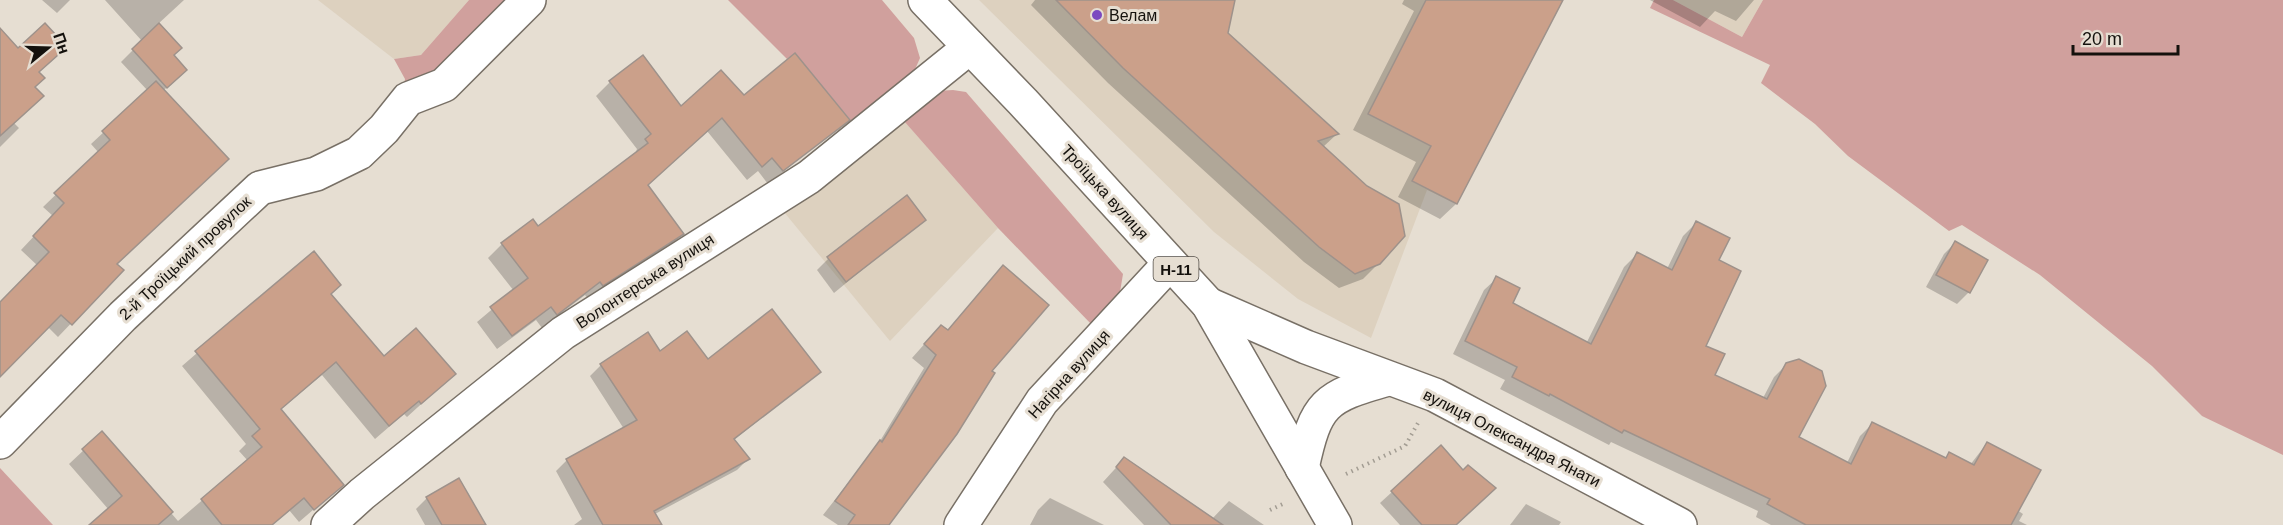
<svg xmlns="http://www.w3.org/2000/svg" width="2283" height="525" viewBox="0 0 2283 525" font-family="Arial,sans-serif">
<style>
.built{fill:#ddd1bf}
.green{fill:#d0a09d}
.shadow{fill:#0003}
.building{fill:#cba08a;stroke:#9e928b;stroke-width:1.5}
.lines{fill:none;stroke-linecap:round;stroke-linejoin:round}
.street-casing{stroke:#787066;stroke-width:36}
.secondary-casing{stroke:#787066;stroke-width:36}
.primary-casing{stroke:#787066;stroke-width:36}
.path{stroke:#a39d93;stroke-width:4;stroke-dasharray:1.5 4.5;stroke-linecap:butt}
.street{stroke:#fff;stroke-width:33}
.secondary{stroke:#fff;stroke-width:33}
.primary{stroke:#fff;stroke-width:33}
.poi-dot{fill:#7b49c0;stroke:#e6ded2;stroke-width:2}
.labels{text-anchor:middle;dominant-baseline:central;stroke-width:6;stroke-linejoin:round;paint-order:stroke}
.shield{fill:#e6ded2;stroke:#534e48;stroke-width:1.5}
.shield-label{font-size:15px;font-weight:bold;fill:#14110d}
.poi-label{font-size:16px;fill:#14110d;stroke:#e6ded2;text-anchor:start}
.street-label{font-size:16px;fill:#14110d;stroke:#e6ded2}
</style>
<rect width="100%" height="100%" fill="#e6ded2"/>
<g class="built">
<polygon points="318,0 469,0 421,55 394,59"/>
<polygon points="979,0 1563,0 1457,204 1427,190 1371,338 1298,299 1214,232"/>
<polygon points="1673,0 1763,0 1742,37"/>
<polygon points="904,121 998,228 890,341 784,212"/>
</g>
<g class="green">
<polygon points="469,0 517,0 441,78 402,94 405,79 394,59 421,55"/>
<polygon points="728,0 882,0 914,38 920,58 913,74 852,122 795,53 787,59"/>
<polygon points="1654,0 1673,0 1742,37 1763,0 2283,0 2283,455 2202,416 2152,366 2040,275 1962,225 1949,231 1848,156 1815,124 1761,83 1770,65 1650,8"/>
<polygon points="953,90 966,92 1123,274 1119,298 1094,327 998,228 904,121 938,91"/>
<polygon points="0,468 53,525 0,525"/>
</g>
<g class="shadow">
<polygon points="42,0 70,0 57,13"/>
<polygon points="105,0 184,0 158,24 180,48 172,55 173,81 163,91 115,264 122,270 58,337 47,326 0,374 0,304 38,266 21,250 53,216 43,207 99,153 91,144 148,91 121,62 142,41"/>
<polygon points="1035,0 1233,0 1226,33 1337,134 1323,147 1379,263 1363,279 1339,288 1304,262 1108,83 1031,5"/>
<polygon points="1404,0 1561,0 1456,204 1440,219 1398,197 1416,162 1353,130 1414,11 1402,4"/>
<polygon points="1650,0 1754,0 1736,21 1715,11 1700,27"/>
<polygon points="0,30 38,72 34,87 14,123 19,128 0,147"/>
<polygon points="610,82 681,108 744,97 848,120 768,184 758,171 747,180 707,131 647,186 682,234 669,248 588,299 585,295 542,328 536,320 497,349 477,322 514,291 488,258 502,244 538,228 634,156 637,149 596,96"/>
<polygon points="924,219 834,293 817,270 828,259"/>
<polygon points="1696,223 1717,261 1704,346 1713,375 1763,398 1774,377 1787,364 1797,437 1847,463 1860,436 1873,423 1944,459 1950,454 1970,465 1987,443 2017,510 2023,514 2019,521 2027,525 1771,525 1756,517 1758,511 1611,442 1609,445 1500,389 1505,380 1453,354 1484,290 1497,278 1511,304 1586,344 1624,267 1637,254 1667,269 1683,236"/>
<polygon points="1955,243 1969,292 1957,304 1926,287 1944,254"/>
<polygon points="313,253 330,294 384,358 440,387 407,417 404,414 375,439 322,375 280,410 342,485 299,522 289,510 272,525 91,525 109,510 69,464 102,433 178,521 248,461 239,451 246,444 182,366"/>
<polygon points="1003,268 990,371 888,525 838,525 823,515 877,446 924,368 912,358 928,340 947,331"/>
<polygon points="647,334 660,353 819,372 734,440 748,459 737,470 655,514 648,525 574,525 582,519 556,471 567,460 624,429 590,376 601,365"/>
<polygon points="1124,459 1212,519 1229,501 1264,525 1144,525 1103,482"/>
<polygon points="1392,492 1455,525 1400,525 1380,503"/>
<polygon points="427,498 484,525 425,525 416,509"/>
<polygon points="1050,498 1104,525 1030,525 1038,510"/>
<polygon points="1526,504 1561,522 1559,525 1510,525"/>
</g>
<g class="building">
<polygon points="1056,0 1235,0 1228,33 1339,134 1318,141 1367,186 1399,204 1405,236 1380,264 1355,274 1319,247 1123,68"/>
<polygon points="1426,0 1563,0 1457,204 1412,181 1431,146 1368,114"/>
<polygon points="45,23 67,47 39,72 45,78 35,87 44,96 0,136 0,28 18,48"/>
<polygon points="159,23 182,48 174,55 187,70 167,88 132,49"/>
<polygon points="795,53 850,120 783,171 772,158 762,167 722,118 648,185 684,234 603,286 600,282 557,315 551,307 512,336 490,307 528,278 501,243 533,219 538,226 648,143 645,139 651,134 609,81 643,55 681,106 721,70 744,95"/>
<polygon points="156,81 229,159 117,264 124,270 72,325 61,315 0,377 0,302 49,252 33,236 64,203 54,193 110,140 102,131"/>
<polygon points="907,195 926,220 846,282 827,257"/>
<polygon points="1696,221 1730,238 1719,260 1741,271 1706,346 1725,354 1715,375 1767,399 1786,363 1799,359 1822,371 1826,386 1799,437 1851,464 1872,422 1946,458 1949,452 1974,465 1987,442 2041,470 2011,525 1806,525 1767,504 1770,499 1624,430 1622,433 1550,394 1549,396 1512,377 1517,367 1465,341 1496,276 1520,288 1513,303 1591,344 1637,252 1672,270"/>
<polygon points="1955,241 1988,260 1970,293 1936,275"/>
<polygon points="314,251 341,285 331,294 384,356 416,328 456,374 421,404 419,401 389,426 336,362 281,409 344,485 314,510 304,498 272,525 222,525 201,499 262,447 252,436 260,429 195,351"/>
<polygon points="1003,265 1049,305 992,371 995,373 957,434 889,525 848,525 855,515 835,501 880,440 882,442 936,355 924,344 941,325 948,330"/>
<polygon points="772,309 821,372 734,439 750,459 654,511 662,525 603,525 566,459 637,420 600,364 648,332 660,351 687,331 708,359"/>
<polygon points="102,431 173,512 158,525 89,525 122,496 82,449"/>
<polygon points="1441,445 1463,470 1468,465 1496,488 1456,525 1422,525 1391,491"/>
<polygon points="1124,457 1223,525 1171,525 1116,467"/>
<polygon points="459,478 486,525 442,525 426,497"/>
</g>
<g class="lines">
<defs>
<g id="street">
<polyline points="0,442 123,316 260,188 316,174 359,153 384,129 408,99 444,85 529,0"/>
<polyline points="328,525 362,494 563,333 809,177 970,47"/>
<polyline points="961,525 1042,401 1170,263"/>
</g>
<polyline id="secondary" points="1208,304 1306,347 1435,395 1680,525"/>
<g id="primary">
<polyline points="925,0 1023,102 1208,304 1335,525"/>
<path d="M 1302,468 C 1316,403 1324,397 1388,379"/>
</g>
</defs>
<use href="#street" class="street-casing"/>
<use href="#secondary" class="secondary-casing"/>
<use href="#primary" class="primary-casing"/>
<g class="path">
<polyline points="1346,474 1405,446 1418,423"/>
<polyline points="1270,510 1285,503"/>
</g>
<use href="#street" class="street"/>
<use href="#secondary" class="secondary"/>
<use href="#primary" class="primary"/>
</g>
<circle class="poi-dot" cx="1097" cy="15" r="6"/>
<g class="labels">
<rect class="shield" x="1153.5" y="257" width="45" height="24" rx="4.5"/>
<g class="shield-label">
<text x="1176" y="269">Н-11</text>
</g>
<g class="poi-label">
<text x="1109" y="15">Велам</text>
</g>
<g class="street-label">
<text transform="translate(1105 192) rotate(48)">Троїцька вулиця</text>
<text transform="translate(185 258) rotate(-43)">2-й Троїцький провулок</text>
<text transform="translate(645 281) rotate(-33)">Волонтерська вулиця</text>
<text transform="translate(1069 374) rotate(-48)">Нагірна вулиця</text>
<text transform="translate(1512 438) rotate(27)">вулиця Олександра Янати</text>
</g>
</g>
<g transform="translate(48 48) rotate(71)" stroke="#e6ded2" stroke-width="4.5" paint-order="stroke">
<path d="M0-4.5L10 22L0 15L-10 22Z" fill="#14110d"/>
<text y="-9" font-size="16" font-weight="bold" text-anchor="middle" fill="#14110d">Пн</text>
</g>
<path d="M2073 45v9h105v-9" fill="none" stroke="#14110d" stroke-width="3"/>
<text x="2082" y="45" font-size="18" fill="#14110d" stroke="#e6ded2" stroke-width="4.5" paint-order="stroke">20 m</text>
</svg>
